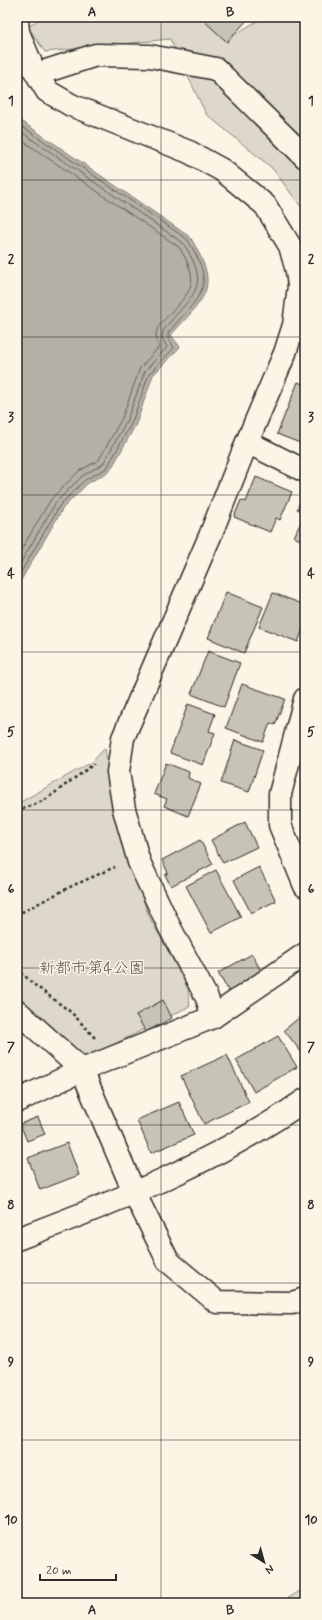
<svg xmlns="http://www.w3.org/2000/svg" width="322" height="1620" viewBox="0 0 322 1620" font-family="Mynerve,'Klee One',sans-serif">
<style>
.green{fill:#ded8ca;stroke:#84827a}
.water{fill:#b4b0a5;stroke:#7d7b74}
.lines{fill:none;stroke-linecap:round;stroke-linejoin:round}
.shore{stroke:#62605c;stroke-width:1}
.building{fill:#c8c3b7;stroke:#2b2b2b}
.minor-casing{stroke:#2b2b2b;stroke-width:25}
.tertiary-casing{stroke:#2b2b2b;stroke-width:25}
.path{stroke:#2b2b2b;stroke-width:2.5;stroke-dasharray:3 3;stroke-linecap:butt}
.minor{stroke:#fcf5e5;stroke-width:22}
.tertiary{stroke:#fcf5e5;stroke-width:22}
.grid{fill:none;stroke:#2b2b2b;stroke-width:1;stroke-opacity:0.55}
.labels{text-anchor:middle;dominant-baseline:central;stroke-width:3;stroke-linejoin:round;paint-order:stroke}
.park-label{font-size:16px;fill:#585653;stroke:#fcf5e5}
.neatline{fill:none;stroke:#2b2b2b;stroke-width:1.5}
.grid-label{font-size:13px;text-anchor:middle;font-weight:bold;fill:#2b2b2b}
</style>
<rect width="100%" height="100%" fill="#fcf5e5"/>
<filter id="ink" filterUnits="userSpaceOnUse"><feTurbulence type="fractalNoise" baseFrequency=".025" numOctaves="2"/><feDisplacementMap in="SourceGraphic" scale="8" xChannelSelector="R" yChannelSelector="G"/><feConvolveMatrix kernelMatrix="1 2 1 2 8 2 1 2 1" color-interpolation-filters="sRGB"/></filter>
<g filter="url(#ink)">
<g class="green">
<polygon points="42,17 212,17 232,36 264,17 305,17 305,212 272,168 206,114 170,39 45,52 28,27"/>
<polygon points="105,748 117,823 148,914 188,988 190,1006 81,1061 17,1001 17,804 92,762"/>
<polygon points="305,1588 305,1603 280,1603"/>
</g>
<path class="water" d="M 17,118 L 190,237 C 221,288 207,295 171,335 L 180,347 L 153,375 L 136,424 L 110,471 L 88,483 L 63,508 L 17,587 Z"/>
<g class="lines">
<g class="shore">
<path d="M 17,123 L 187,239 C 219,289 199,295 168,333 L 168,337 L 174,348 L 149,374 L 132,422 L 107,468 L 85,480 L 60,505 L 17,579"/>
<path d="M 17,129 L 183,243 C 214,291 190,294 163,331 L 162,338 L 167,347 L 145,371 L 127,420 L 103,464 L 82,476 L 56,502 L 17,569"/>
<path d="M 17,137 L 179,247 C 202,284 191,291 165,319 C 161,324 156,328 156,335 C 156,339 158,343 159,347 L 140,368 L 122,418 L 99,460 L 79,471 L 51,499 L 17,557"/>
</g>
</g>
<g class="building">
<polygon points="200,17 250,17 227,42"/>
<polygon points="298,382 305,385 305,445 277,434"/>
<polygon points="256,477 292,492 280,520 276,518 270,532 234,517 241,500 246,502"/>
<polygon points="305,491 305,542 294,537 305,513 297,509"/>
<polygon points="226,592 263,607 244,653 208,638"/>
<polygon points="273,593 305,605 305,624 298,642 259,627"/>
<polygon points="208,651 240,663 224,707 191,694"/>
<polygon points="242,684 285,699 275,725 270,723 263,742 226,728"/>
<polygon points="188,704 215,714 209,731 215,733 203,765 170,753"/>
<polygon points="235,740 263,750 249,792 221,783"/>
<polygon points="166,763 189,772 188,778 201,784 188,816 164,806 167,799 154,794"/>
<polygon points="245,822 257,847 223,863 211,840"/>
<polygon points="200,840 213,864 171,886 165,875 168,873 162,860"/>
<polygon points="259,867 276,901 251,913 234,880"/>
<polygon points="216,870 241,917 211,933 186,886"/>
<polygon points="252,954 262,973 229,992 218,973"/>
<polygon points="163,1000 172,1018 146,1032 136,1015"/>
<polygon points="305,1013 305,1057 284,1030"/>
<polygon points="278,1036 297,1067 254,1092 236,1060"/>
<polygon points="227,1055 249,1102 204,1124 181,1076"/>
<polygon points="179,1102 194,1135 151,1153 137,1120"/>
<polygon points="38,1117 45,1134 27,1141 20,1124"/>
<polygon points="67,1143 79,1175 40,1190 28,1158"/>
</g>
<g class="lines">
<defs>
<g id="minor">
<polyline points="17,19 18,32 32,66 47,91 71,105 189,152 222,170 265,205 290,246 297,271 299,286 294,325 285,353 247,442 210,536 123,738 118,772 124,809 139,862 169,926 207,998 213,1017 82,1070 17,1101"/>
<polyline points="37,74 96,55 150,56 216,69 305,157"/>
<polyline points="247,442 305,471"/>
<polyline points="305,699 280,794 280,825 305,886"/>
<polyline points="213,1017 305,954"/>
</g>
<g id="tertiary">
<polyline points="17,1011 82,1070 134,1192 168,1261 217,1302 292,1303 305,1299"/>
<path d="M 17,1239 C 116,1202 218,1161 305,1100"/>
</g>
</defs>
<use href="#minor" class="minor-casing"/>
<use href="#tertiary" class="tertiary-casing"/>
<g class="path">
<polyline points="17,811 45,800 94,764"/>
<polyline points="17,916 20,913 72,886 115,867"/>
<polyline points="17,968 32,983 72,1013 95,1038"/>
</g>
<use href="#minor" class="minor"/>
<use href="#tertiary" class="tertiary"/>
</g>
</g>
<path class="grid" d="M 161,17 L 161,1603M 17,180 L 305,180M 17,337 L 305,337M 17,495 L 305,495M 17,652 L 305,652M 17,810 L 305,810M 17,968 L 305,968M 17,1125 L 305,1125M 17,1283 L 305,1283M 17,1440 L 305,1440"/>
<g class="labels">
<g class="park-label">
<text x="92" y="968">新都市第4公園</text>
</g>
</g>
<rect width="322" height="1620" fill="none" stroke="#fcf5e5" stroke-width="44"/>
<g transform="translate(264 1562) rotate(143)" stroke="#fcf5e5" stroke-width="3" paint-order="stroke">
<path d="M0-3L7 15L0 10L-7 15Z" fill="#2b2b2b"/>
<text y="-6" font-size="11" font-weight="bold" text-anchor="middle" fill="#2b2b2b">N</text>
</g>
<path d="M40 1574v6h76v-6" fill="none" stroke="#2b2b2b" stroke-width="2"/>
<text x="46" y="1574" font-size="12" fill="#2b2b2b" stroke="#fcf5e5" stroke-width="3" paint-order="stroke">20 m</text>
<rect x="22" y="22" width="278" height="1576" class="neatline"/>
<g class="grid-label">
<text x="92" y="16">A</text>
<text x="230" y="16">B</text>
<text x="11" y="105">1</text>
<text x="311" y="105">1</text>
<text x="11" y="263">2</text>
<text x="311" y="263">2</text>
<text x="11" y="421">3</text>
<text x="311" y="421">3</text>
<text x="11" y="578">4</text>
<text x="311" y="578">4</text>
<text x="11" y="736">5</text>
<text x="311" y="736">5</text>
<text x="11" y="893">6</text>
<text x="311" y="893">6</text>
<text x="11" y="1051">7</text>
<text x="311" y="1051">7</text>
<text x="11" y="1209">8</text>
<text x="311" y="1209">8</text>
<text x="11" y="1366">9</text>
<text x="311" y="1366">9</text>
<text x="11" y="1524">10</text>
<text x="311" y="1524">10</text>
<text x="92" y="1614">A</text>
<text x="230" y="1614">B</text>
</g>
</svg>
